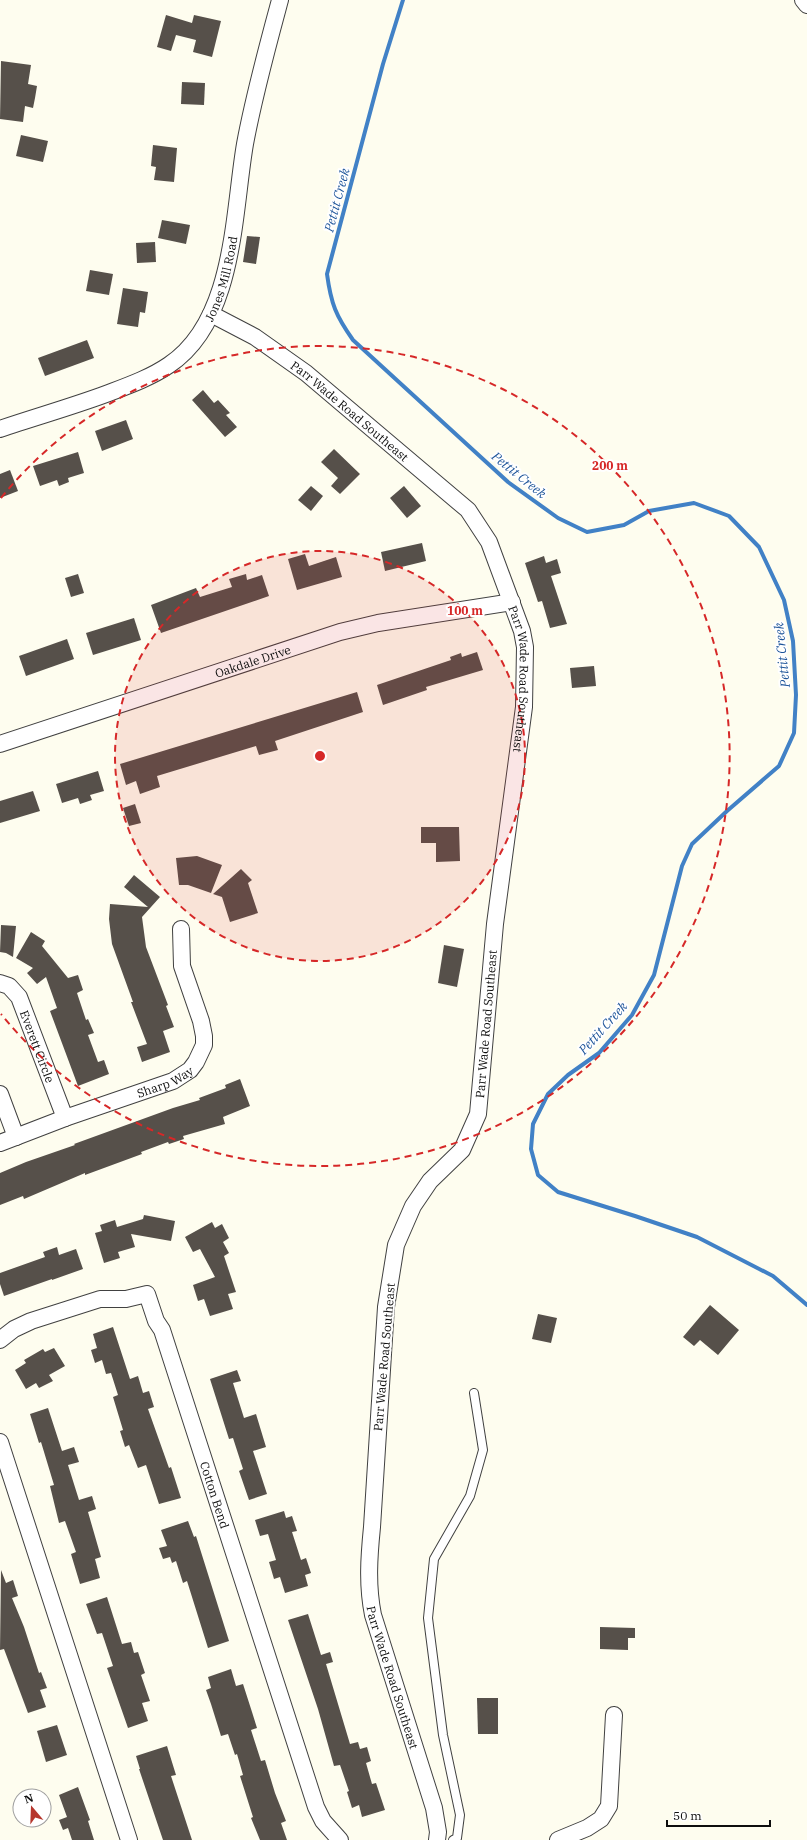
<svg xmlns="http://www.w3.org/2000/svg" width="807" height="1840" viewBox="0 0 807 1840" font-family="'IBM Plex Serif',serif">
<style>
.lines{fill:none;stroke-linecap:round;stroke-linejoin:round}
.stream{stroke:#4181c6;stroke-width:4}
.building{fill:#56504a}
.lane-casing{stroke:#414141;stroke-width:10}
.street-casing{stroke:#414141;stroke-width:18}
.lane{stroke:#fff;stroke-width:8}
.street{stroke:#fff;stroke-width:16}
.ring{fill:none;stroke:#d62828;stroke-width:2;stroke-dasharray:7 5}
.labels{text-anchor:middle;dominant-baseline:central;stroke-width:4;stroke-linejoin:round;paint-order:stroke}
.street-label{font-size:12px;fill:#0e0e0e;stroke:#fff}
.water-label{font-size:13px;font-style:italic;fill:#1d5499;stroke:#fff}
.centre{fill:#d62828;stroke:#fff;stroke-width:2}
.ring-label{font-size:12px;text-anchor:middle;font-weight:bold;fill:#d62828;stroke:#fff;stroke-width:4;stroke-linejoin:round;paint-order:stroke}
</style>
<rect width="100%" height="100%" fill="#fefdef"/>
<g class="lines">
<path class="stream" d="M 403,0 L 383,64 L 327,274 C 331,304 336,316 353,340 L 508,482 L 558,518 L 587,532 L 624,525 L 649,511 L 694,503 L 729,516 L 759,547 L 784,600 L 793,641 L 796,695 L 794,733 L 779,766 L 727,811 L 692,844 L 682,866 L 654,975 L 632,1015 L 599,1053 L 568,1075 L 548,1094 L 533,1124 L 531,1149 L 538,1175 L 558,1192 L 635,1216 L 697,1237 L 773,1276 L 807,1305"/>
</g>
<g class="building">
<polygon points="166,15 192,23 194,15 221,21 212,57 193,52 196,40 176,35 171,51 157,47"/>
<polygon points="1,61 31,65 28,84 37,86 35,98 33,108 25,106 23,122 0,119"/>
<polygon points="182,82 205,83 204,105 181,104"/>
<polygon points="21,135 48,141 43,162 16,156"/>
<polygon points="153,145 177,148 174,182 154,180 156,167 151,166"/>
<polygon points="162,220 190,225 186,244 158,238"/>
<polygon points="247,236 260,237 256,264 243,262"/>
<polygon points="155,242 156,262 137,263 136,243"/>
<polygon points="90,270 113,274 109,295 86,291"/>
<polygon points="123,288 148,292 145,313 140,312 138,327 117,324"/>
<polygon points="87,340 94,358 45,376 38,358"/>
<polygon points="203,390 214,403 218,400 230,413 226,415 237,427 225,437 192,400"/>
<polygon points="126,420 133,439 102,451 95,431"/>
<polygon points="334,449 360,474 340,494 331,486 338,478 321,462"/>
<polygon points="78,452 84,473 68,478 69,482 59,486 57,480 40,486 33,466"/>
<polygon points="10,470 18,491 0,498 0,474"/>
<polygon points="311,486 323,496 311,511 298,500"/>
<polygon points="404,486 421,506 407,518 390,498"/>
<polygon points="422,543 426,561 385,571 381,552"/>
<polygon points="305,554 309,566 336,557 342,577 297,590 288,559"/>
<polygon points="544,556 546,563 557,559 561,573 551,576 567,624 550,628 542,601 538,602 525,563"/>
<polygon points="78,574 84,593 71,597 65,578"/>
<polygon points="246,574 247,580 262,575 269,596 161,633 151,605 196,588 200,597 232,587 229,579"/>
<polygon points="134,618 141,640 93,655 86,633"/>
<polygon points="67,639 74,659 26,676 19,656"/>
<polygon points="477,652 483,670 426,687 427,690 383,705 377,685 451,660 450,657 461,653 462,657"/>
<polygon points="594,666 596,686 572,688 570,668"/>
<polygon points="357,692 363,712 275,741 278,750 259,755 256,746 157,776 160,787 140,794 136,781 126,785 120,764"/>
<polygon points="98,771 104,791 90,795 92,800 80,804 78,798 62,803 56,784"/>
<polygon points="33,791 40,811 0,823 0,801"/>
<polygon points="135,804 141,823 129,826 123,808"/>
<polygon points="421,827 459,827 460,861 436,862 436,843 421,843"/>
<polygon points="197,856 222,865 211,893 188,885 179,885 176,858"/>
<polygon points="241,869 252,880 248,883 258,913 230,922 222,897 213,894"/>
<polygon points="134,875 160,897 142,917 146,947 168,1005 166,1006 174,1027 163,1031 170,1052 142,1062 137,1047 147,1044 131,1002 133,1002 112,944 109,919 110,904 148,907 124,887"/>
<polygon points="1,925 16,926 13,957 6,953 0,952"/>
<polygon points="31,932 45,941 42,946 68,978 78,975 83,990 77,993 86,1020 88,1019 94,1033 88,1035 98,1062 104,1060 109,1074 78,1086 50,1011 57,1008 46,977 37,984 27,973 33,968 16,958"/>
<polygon points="444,945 464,949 457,987 438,983"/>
<polygon points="240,1079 250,1106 223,1117 225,1124 183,1136 184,1139 169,1144 168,1142 141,1152 142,1154 85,1175 85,1173 24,1199 23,1196 0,1205 0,1173 26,1162 75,1145 74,1144 173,1108 200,1100 199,1098 226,1088 225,1085"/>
<polygon points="144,1215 175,1221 171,1241 131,1234 135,1247 118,1252 120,1258 104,1263 95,1233 102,1231 100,1225 115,1220 117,1227 143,1219"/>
<polygon points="212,1222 215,1228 222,1224 229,1238 223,1242 229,1253 224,1256 236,1292 228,1294 233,1309 210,1316 204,1299 198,1301 193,1285 215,1277 200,1249 193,1252 185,1237"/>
<polygon points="57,1247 59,1255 76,1249 83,1269 52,1280 52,1279 4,1296 0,1284 0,1273 45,1257 43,1252"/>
<polygon points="710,1305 739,1330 718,1355 700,1340 694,1346 683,1337"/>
<polygon points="538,1314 557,1318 551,1343 532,1339"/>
<polygon points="113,1327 130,1379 138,1376 143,1393 149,1391 154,1407 148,1409 169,1468 171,1467 181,1498 159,1504 146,1465 138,1468 129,1445 125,1447 120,1431 123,1430 113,1397 118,1395 111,1373 106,1374 102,1360 95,1363 91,1350 97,1348 93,1334"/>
<polygon points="54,1348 65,1366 49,1375 53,1381 39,1388 36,1383 26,1389 15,1370 26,1363 24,1360 43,1349 45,1352"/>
<polygon points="237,1370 241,1381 233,1383 244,1418 256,1414 266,1447 253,1451 267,1494 249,1500 239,1471 243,1469 233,1438 229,1439 210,1379"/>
<polygon points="48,1408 62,1451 74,1447 79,1462 68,1465 79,1500 92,1496 96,1509 88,1512 101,1557 95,1559 100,1578 80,1584 71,1554 76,1552 65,1521 59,1523 50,1486 54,1485 41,1442 39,1443 30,1414"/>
<polygon points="284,1511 286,1518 292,1516 297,1531 292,1532 301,1560 306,1558 311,1573 305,1575 308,1586 285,1593 280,1577 274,1579 269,1562 276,1560 268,1534 260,1536 255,1520"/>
<polygon points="188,1521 194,1537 196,1536 229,1641 208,1648 187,1581 183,1583 176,1561 172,1563 170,1557 163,1559 159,1548 167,1546 161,1530"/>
<polygon points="1,1570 6,1583 13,1580 18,1596 12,1598 24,1627 39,1673 41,1672 47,1688 40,1690 46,1707 28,1713 4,1649 0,1650"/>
<polygon points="107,1597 122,1644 131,1642 134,1653 138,1652 145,1673 141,1675 150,1701 142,1703 148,1721 128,1728 107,1668 113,1666 102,1633 97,1634 86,1604"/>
<polygon points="308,1614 321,1655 330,1652 333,1662 326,1664 350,1744 358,1742 360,1749 367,1747 371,1761 366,1763 372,1784 376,1783 385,1810 362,1817 359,1805 352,1808 347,1792 349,1791 340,1765 334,1766 318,1709 288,1620"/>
<polygon points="600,1627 635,1628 635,1638 628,1638 628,1650 600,1649"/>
<polygon points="231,1669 236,1686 243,1684 252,1712 257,1728 251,1730 261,1761 265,1760 275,1793 286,1821 281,1823 287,1840 260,1840 251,1818 253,1817 240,1776 243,1775 237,1754 235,1755 228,1734 221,1736 211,1704 206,1690 211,1688 208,1677"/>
<polygon points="477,1698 498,1698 498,1734 478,1734"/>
<polygon points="57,1725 67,1755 46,1762 37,1731"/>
<polygon points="167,1746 176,1775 171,1776 192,1840 163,1840 139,1769 140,1769 136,1756"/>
<polygon points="78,1787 90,1820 88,1821 94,1840 72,1840 68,1828 63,1830 59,1820 67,1817 59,1795"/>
</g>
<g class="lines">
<defs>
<polyline id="lane" points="453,1840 457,1838 460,1815 443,1735 428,1618 434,1559 470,1496 483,1450 474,1393"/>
<g id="street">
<polyline points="803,0 807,5"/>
<path id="s1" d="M 211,314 L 255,337 L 306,373 L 468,510 L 489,542 L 522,631 L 525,647 L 524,707 L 495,924 L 478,1114 L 462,1150 L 430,1181 L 413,1206 L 396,1245 L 386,1307 L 372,1527 C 369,1557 367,1585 373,1615 L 434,1808 L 438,1832 L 437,1840"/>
<path id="s2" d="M 0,429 C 35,417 71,407 106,394 C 127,386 150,378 169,365 C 235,321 233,214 245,144 C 254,95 267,48 280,0"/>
<path id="s3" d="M 0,744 L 340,632 L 378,623 L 512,602"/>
<path id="s4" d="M 0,983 L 9,986 L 19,997 L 65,1118"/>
<polyline points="0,1094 16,1137"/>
<path id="s5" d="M 0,1143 L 65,1118 L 173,1081 L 190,1070 L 196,1062 L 204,1045 L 204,1036 L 201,1021 L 182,966 L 181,929"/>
<path id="s6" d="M 0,1340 L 14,1329 L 31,1321 L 100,1299 L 126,1299 L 147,1294 L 156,1321 L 162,1330 L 316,1807 L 323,1821 L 340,1840"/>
<polyline points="0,1442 129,1840"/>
<polyline points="558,1840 587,1828 601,1819 609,1806 614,1715"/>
</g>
</defs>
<use href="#lane" class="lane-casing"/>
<use href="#street" class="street-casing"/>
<use href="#lane" class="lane"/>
<use href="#street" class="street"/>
</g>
<circle cx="320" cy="756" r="205" fill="#d62828" fill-opacity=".12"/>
<g class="ring">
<circle cx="320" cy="756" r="205"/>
<path d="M1 498A410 410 0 1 1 1 1014"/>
</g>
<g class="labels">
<g class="street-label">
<text stroke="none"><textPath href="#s2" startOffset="285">Jones Mill Road</textPath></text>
<text stroke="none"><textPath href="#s1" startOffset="170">Parr Wade Road Southeast</textPath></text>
<text stroke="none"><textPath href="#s3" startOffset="266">Oakdale Drive</textPath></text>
<text stroke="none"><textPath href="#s1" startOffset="505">Parr Wade Road Southeast</textPath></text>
<text transform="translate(486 1024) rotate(-85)">Parr Wade Road Southeast</text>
<text stroke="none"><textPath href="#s4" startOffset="77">Everett Circle</textPath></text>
<text stroke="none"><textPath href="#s5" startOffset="176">Sharp Way</textPath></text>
<text transform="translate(384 1357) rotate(-85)">Parr Wade Road Southeast</text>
<text stroke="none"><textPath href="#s6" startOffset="369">Cotton Bend</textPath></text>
<text stroke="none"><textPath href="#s1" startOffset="1537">Parr Wade Road Southeast</textPath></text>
</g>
<g class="water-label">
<text transform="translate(337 200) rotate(-75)">Pettit Creek</text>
<text transform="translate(519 475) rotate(39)">Pettit Creek</text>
<text transform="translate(782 655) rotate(-96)">Pettit Creek</text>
<text transform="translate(603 1028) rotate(-48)">Pettit Creek</text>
</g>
</g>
<circle cx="320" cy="756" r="6" class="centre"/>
<g class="ring-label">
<text x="610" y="470">200 m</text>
<text x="465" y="615">100 m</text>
</g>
<g transform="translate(32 1808) rotate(341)"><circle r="19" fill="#ffffff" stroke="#9f9f9f"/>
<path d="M0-3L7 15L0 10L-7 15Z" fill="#b6372d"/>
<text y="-6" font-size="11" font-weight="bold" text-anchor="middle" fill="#0e0e0e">N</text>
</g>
<path d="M667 1820v6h103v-6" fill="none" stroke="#0e0e0e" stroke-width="2"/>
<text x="673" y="1820" font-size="12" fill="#0e0e0e" stroke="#ffffff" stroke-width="3" paint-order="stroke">50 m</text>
</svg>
